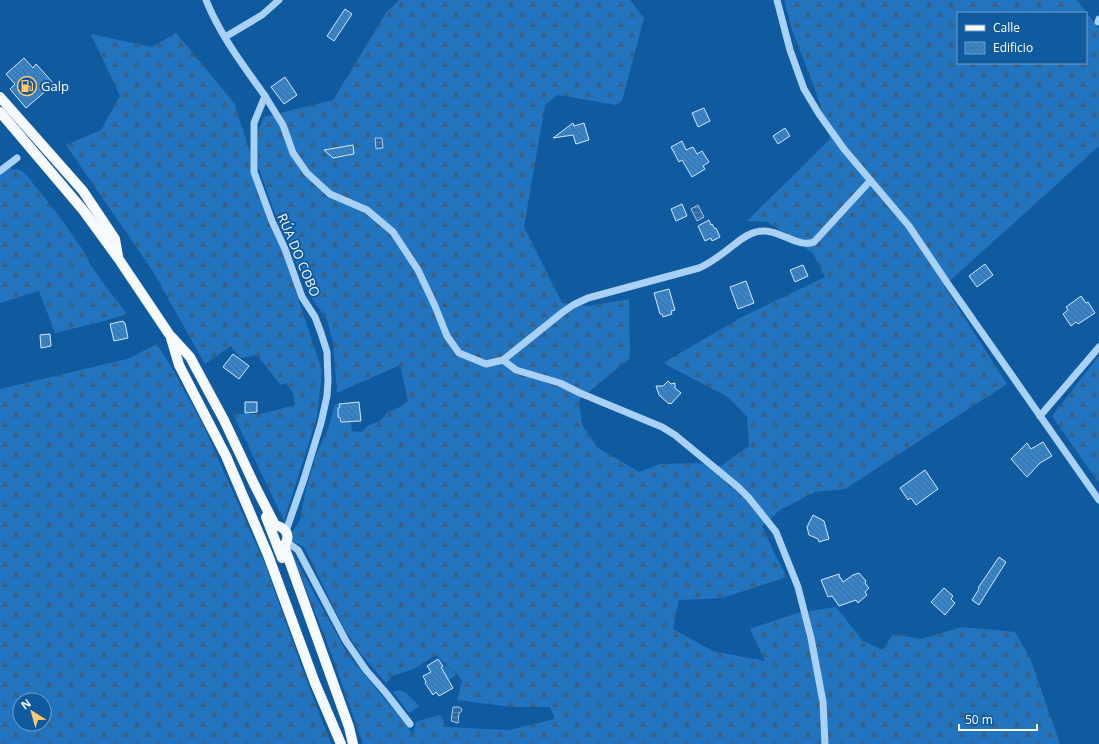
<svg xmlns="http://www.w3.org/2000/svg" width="1099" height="744" viewBox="0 0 1099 744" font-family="'Open Sans',sans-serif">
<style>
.forest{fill:url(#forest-firs);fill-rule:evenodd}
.garden{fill:#2374be}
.water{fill:url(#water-rules);stroke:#9acdf8}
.building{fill:url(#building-back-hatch);stroke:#d1e9fe}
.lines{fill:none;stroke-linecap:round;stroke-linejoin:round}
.minor{stroke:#a8d1f5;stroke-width:7}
.major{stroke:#f6faff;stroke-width:10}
.labels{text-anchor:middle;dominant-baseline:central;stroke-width:4;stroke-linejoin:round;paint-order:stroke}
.poi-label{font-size:13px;fill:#fff;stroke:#105aa0;text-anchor:start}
.street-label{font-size:13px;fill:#fff;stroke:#105aa0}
</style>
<defs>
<pattern id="forest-firs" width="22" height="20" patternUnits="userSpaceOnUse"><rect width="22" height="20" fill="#2374be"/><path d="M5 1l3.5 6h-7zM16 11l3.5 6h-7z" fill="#386085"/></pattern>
<pattern id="water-rules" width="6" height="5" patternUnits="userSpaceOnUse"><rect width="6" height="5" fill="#366a9c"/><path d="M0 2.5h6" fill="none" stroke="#5480ab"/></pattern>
<pattern id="building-back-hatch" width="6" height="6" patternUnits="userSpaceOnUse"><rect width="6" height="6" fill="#3983c7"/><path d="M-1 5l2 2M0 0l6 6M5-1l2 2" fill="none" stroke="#416d96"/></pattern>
</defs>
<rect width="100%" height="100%" fill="#105aa0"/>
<g class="forest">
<path d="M 399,0 L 630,0 L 644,18 L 622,101 L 616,105 L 558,95 L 545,105 L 524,227 L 562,303 L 588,306 L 629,299 L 630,358 L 579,400 L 582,425 L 598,448 L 639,472 L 660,464 L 696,463 L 721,466 L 749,446 L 747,417 L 728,397 L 663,363 L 742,317 L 825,277 L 813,253 L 768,222 L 747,221 L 830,139 L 816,92 L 792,30 L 784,0 L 1077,0 L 1099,29 L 1099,146 L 944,286 L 1007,384 L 845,489 L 815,492 L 780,510 L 762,526 L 774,553 L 787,577 L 722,598 L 679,600 L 673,629 L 713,651 L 765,661 L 750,629 L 797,613 L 836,607 L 863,641 L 883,650 L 893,634 L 921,639 L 962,627 L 1015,632 L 1030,658 L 1060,744 L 363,744 L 331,653 L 291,551 L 347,653 L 413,734 L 416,722 L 439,715 L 440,716 L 441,716 L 446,727 L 509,730 L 555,719 L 550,707 L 512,707 L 457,700 L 462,680 L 436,655 L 414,669 L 392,676 L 386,683 L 360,653 L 345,630 L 304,547 L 292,541 L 293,531 L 300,520 L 306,489 L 316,455 L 328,429 L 362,432 L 367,426 L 380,421 L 388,412 L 398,408 L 408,401 L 400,365 L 337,393 L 333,342 L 327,320 L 311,297 L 274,211 L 258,166 L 258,131 L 264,117 L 333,100 L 386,13 ZM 958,13 L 1086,13 L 1086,63 L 958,63 Z"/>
<polygon points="176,33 234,103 322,371 317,417 284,521 233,414 261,414 295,405 293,393 286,383 281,385 257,355 240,358 231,346 205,364 152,270 66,145 101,130 120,96 91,34 152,47"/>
<polygon points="10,167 13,170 17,169 22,171 28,177 59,216 85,253 90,264 106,287 127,314 104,321 55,333 39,291 0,303 0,175"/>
<path d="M 157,344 L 172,368 L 203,425 L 265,564 L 303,671 L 331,744 L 0,744 L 0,389 L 127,359 ZM 20,700 L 44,700 L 44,724 L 20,724 Z"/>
<polygon points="1099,356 1099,483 1052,416"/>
</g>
<g class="garden">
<polygon points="335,404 339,404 340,407 338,408 338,417 340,418 341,422 348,422 348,419 351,421 352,432 328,429"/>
<polygon points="446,665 456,675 449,680 441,668"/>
<polygon points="399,690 406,693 419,706 409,713 393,692"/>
</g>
<g class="water">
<polygon points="375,138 382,138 383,148 376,149"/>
<polygon points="698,205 704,217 697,221 691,209"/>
<polygon points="453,707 459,707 462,709 461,712 459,713 458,723 451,721"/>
</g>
<g class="building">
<polygon points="345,9 352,14 334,41 327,36"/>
<polygon points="24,58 33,68 36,64 54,84 26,108 10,89 15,84 6,74"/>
<polygon points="285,77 297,95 284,104 271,87"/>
<polygon points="704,108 710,121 698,127 692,113"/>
<polygon points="573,123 574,126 584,123 589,140 576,144 573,135 553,138"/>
<polygon points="785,128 790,136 778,144 773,136"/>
<polygon points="682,141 686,150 693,147 697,154 702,151 709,162 703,166 705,169 692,177 682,160 679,162 671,147"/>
<polygon points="353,145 354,154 333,158 324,150"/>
<polygon points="682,204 687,216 676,221 671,209"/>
<polygon points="709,220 711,225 712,224 715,229 716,228 720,237 712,241 711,238 705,241 698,226"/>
<polygon points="985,264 993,275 977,287 969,276"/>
<polygon points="803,265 808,276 795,282 790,270"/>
<polygon points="746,281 754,303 738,309 730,287"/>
<polygon points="669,289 675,310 671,311 672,314 663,317 662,314 660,314 654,293"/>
<polygon points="1081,296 1086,303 1088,302 1095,313 1078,324 1076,322 1071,326 1063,314 1068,310 1066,307"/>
<polygon points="123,321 124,323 125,323 128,338 114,341 110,324"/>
<polygon points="50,334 51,346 41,348 40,335"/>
<polygon points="233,354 249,366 239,379 223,367"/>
<polygon points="668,381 671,384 675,383 675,388 681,393 671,404 670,403 669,404 659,395 656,386 663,386"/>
<polygon points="245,402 257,402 257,412 245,413"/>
<polygon points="359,402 361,421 341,422 340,418 338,417 338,408 340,407 339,404"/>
<polygon points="1043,442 1052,456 1040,463 1027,477 1011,459 1027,443 1031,449"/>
<polygon points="925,470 938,489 916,505 911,498 908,500 900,488"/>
<polygon points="813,515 824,521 829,539 819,542 818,539 809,535 807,527"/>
<polygon points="999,557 1006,562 979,605 972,600 979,589 978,588"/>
<polygon points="859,573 866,581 865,583 869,588 865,592 867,595 858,603 856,600 839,606 832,596 828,597 821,580 839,574 840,578 841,578 843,582 853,575"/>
<polygon points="944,588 953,596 951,599 955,603 945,615 931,602"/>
<polygon points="438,659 443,666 441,667 453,688 439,696 436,692 433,695 425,683 426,682 423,676 431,672 427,666"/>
</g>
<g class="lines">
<g class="minor">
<path d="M 206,0 C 220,35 243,65 265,96 L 254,123 L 254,172 L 272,221 L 285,249 L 302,297 L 315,317 L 321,333 L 327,352 L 328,381 L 327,396 L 321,423 L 304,479 L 286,531"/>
<polyline points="777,0 790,50 804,89 819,114 844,149 909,226 950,287 1099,500"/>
<polyline points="1098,22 1099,19"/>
<polyline points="225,37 262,15 279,0"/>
<path d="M 265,96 L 283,125 L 293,153 L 307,173 L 330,194 L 367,210 L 393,232 L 418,270 L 435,306 L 447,336 L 459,353 L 486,364 L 503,360 L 563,312 L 573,305 L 588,298 L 699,268 C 713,262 723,253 735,244 C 741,239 748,234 756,232 C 777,226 797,249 814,242 L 870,181"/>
<polyline points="0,171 17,158"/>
<polyline points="503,360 516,370 560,383 580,393 662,427 675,435 738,487 749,498 776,532 798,587 811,638 823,702 825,744"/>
<polyline points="1040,416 1099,347"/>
<polyline points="287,542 298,550 346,641 366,670 386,693 410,724"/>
</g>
<g class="major">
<polyline points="0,97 83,191 115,239 118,256"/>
<path d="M 0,112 L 83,210 L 118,258 L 169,334 L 190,357 L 224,420 L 254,484 L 275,525 C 287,528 291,536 284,546 L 349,727 L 353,744"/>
<polyline points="171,338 179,365 226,456 268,555 315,683 341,744"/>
<polyline points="266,517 282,558"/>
</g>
</g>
<defs>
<symbol id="fuel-ring" viewBox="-11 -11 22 22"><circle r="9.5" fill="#105aa0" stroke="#ffc96c" stroke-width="1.5"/><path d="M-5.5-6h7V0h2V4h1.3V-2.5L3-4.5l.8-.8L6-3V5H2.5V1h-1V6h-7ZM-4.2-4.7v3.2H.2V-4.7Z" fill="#ffc96c"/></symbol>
</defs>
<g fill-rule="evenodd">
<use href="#fuel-ring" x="16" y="75" width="22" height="22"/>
</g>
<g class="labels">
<g class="poi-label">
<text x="41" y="86">Galp</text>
</g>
<g class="street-label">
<text transform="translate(299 255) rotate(67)">RÚA DO COBO</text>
</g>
</g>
<rect x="957" y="12" width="130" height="52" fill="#105aa0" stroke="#709cc6"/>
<rect x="965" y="25" width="20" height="6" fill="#f6faff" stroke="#709cc6"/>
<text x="993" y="32" font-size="12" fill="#ffffff">Calle</text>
<rect x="965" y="42" width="20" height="12" fill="url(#building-back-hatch)" stroke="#709cc6"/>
<text x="993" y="52" font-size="12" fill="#ffffff">Edificio</text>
<g transform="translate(32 712) rotate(323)"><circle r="19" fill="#105aa0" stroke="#709cc6"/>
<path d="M0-3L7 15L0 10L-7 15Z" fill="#ffc96c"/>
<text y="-6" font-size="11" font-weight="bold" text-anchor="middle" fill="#ffffff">N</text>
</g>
<path d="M959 724v6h78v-6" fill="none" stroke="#ffffff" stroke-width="2"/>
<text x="965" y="724" font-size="12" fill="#ffffff" stroke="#105aa0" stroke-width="3" paint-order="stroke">50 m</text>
</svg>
